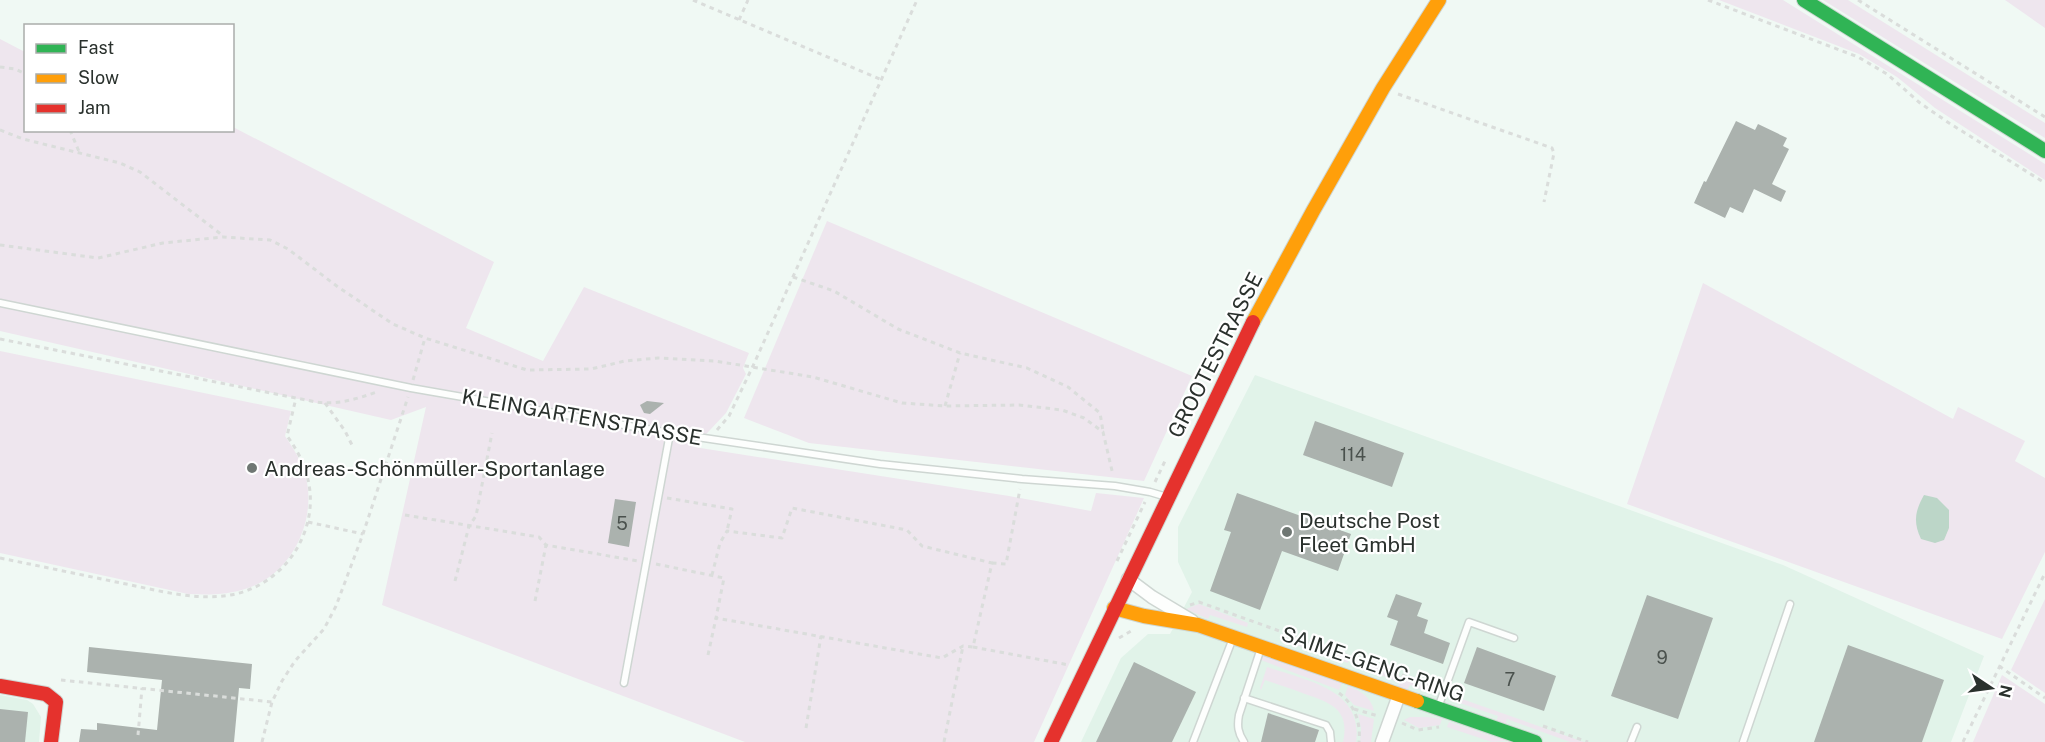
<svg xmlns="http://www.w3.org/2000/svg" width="2045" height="742" viewBox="0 0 2045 742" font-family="'Public Sans',sans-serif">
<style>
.built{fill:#e1f3e9}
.green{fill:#eee6ee}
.water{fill:#bcd6c8}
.building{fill:#abb2ae}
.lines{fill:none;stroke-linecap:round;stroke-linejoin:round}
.lane-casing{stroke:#ced6d2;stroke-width:9}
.street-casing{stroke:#ced6d2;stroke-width:15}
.fast-casing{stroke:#ced6d2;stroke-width:16}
.slow-casing{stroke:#ced6d2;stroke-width:16}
.jam-casing{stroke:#ced6d2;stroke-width:16}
.path{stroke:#dadddb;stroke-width:3;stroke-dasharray:4.5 4.5;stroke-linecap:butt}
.lane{stroke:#fdfefd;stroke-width:6}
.street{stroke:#fdfefd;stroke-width:12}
.fast{stroke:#30b455;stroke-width:14}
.slow{stroke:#ff9f0a;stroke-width:14}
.jam{stroke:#e5322d;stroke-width:14}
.poi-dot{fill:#6f7773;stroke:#fff;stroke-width:2}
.labels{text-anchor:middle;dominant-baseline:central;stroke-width:4.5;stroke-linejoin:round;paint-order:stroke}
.number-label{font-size:18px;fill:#4a514d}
.street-label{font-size:21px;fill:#2a312d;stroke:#fff}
.poi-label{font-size:21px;fill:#2a312d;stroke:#fff;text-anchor:start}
</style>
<rect width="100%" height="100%" fill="#f0f9f4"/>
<g class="built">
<polygon points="1255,375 1783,565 1984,656 1951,742 1081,742 1121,658 1148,634 1170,634 1192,592 1178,562 1178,527"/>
<polygon points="0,695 27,700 33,704 41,717 39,742 0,742"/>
</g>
<g class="green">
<polygon points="1719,0 1783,0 2045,164 2045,180 1935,108 1897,77 1859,54"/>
<polygon points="1823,0 1848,0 2045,123 2045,138"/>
<polygon points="2005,0 2045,0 2045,28"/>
<polygon points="0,39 25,52 26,130 232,130 233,127 494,262 466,328 543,361 584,287 749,353 743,368 746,374 726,413 694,447 1009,496 1091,511 1096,493 1144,498 1034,742 745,742 382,605 426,407 391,420 0,331"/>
<polygon points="827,221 1192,376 1144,481 809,443 744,418"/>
<polygon points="1703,283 1953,419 1958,407 2025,441 2015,461 2045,478 2045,552 2002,639 1627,504"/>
<path d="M 0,351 L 291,411 L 285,436 C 293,448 301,460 305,474 C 318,518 293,573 248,588 C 228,595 209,595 188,594 L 0,553 Z"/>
<polygon points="2045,599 2045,693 2011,670"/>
<polygon points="1199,604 1248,623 1247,627 1210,615 1208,619 1186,609"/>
<polygon points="1290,637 1349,658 1348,663 1288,642"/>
<polygon points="1263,655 1342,683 1339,690 1261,660"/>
<polygon points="1357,661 1432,688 1430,693 1410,685 1407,690 1398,687 1400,682 1356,666"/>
<path d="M 1267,667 C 1305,680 1364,689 1356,742 L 1343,742 C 1350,710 1332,703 1305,694 C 1292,689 1279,685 1265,680 L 1261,690 L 1260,688 Z"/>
<polygon points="2002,675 2045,704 2045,742 1973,742"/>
<path d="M 1348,686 C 1361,691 1371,697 1374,711 L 1354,705 L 1345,695 Z"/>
<polygon points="1459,698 1584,742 1570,742 1507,719 1505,724 1496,722 1498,716 1457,702"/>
<polygon points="1358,714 1374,719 1371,742 1360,742 1361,728"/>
<polygon points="1410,717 1428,717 1442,719 1440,725 1419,728 1404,720"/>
<polygon points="1449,722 1506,741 1492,742 1447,727"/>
</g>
<path class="water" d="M 1924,495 L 1937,498 L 1949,510 L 1949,528 L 1944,540 L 1935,543 L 1921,539 C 1913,522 1915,511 1924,495 Z"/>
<g class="building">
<polygon points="1736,121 1755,130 1758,124 1787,138 1783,146 1789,149 1772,184 1786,191 1781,202 1754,189 1743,213 1730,207 1725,218 1694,203 1704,181 1706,182"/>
<polygon points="647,401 664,403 650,414 644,413 640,405"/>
<polygon points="1315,421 1404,453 1392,487 1303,455"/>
<polygon points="1237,493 1351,534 1338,571 1282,551 1260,610 1210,591 1231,532 1224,530"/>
<polygon points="615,499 636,502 629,547 608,543"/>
<polygon points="1396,594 1422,603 1417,616 1428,620 1424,633 1450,643 1443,664 1390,645 1398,621 1387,617"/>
<polygon points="1647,595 1713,618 1678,719 1611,696"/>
<polygon points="1848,645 1944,680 1922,742 1814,742"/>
<polygon points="89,647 252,664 250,689 239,688 234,742 79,742 81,729 97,730 97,723 157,730 162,680 87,672"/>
<polygon points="1477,647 1556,676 1544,711 1464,683"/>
<polygon points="1134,662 1196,692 1172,742 1096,742"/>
<polygon points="0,709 28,712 25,742 0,742"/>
<polygon points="1268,713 1319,730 1315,742 1261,742"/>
</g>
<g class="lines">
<defs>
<g id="lane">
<polyline points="0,303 411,388 670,433 880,464 1022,479 1115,486 1150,492 1167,497"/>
<polyline points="624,683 670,433"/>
<polyline points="1244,698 1326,725 1330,732 1331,742"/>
<polyline points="1439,705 1469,622 1514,638"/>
<polyline points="1193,742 1233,638"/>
<path d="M 1244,742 C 1238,733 1237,726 1239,715 L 1261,648"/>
<polyline points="1631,742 1637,727"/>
<polyline points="1743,742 1790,604"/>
</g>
<g id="street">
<polyline points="1128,579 1152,597 1192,621"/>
<polyline points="1382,742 1399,695"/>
</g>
<g id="fast">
<polyline points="1804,0 2045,151"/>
<polyline points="1417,701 1535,742"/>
</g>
<g id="slow">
<polyline points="1253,322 1313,211 1383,88 1439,0"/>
<polyline points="1114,608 1144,616 1198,625 1417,701"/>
</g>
<g id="jam">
<polyline points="0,686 46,694 56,702 51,742"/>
<polyline points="1051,742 1253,322"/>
</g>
</defs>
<use href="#lane" class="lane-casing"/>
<use href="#street" class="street-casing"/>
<use href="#fast" class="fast-casing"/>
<use href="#slow" class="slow-casing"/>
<use href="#jam" class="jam-casing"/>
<g class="path">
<polyline points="693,0 882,80"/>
<polyline points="1708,0 1858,57 1887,74 1920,103 1949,123 2045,183"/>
<polyline points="1858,0 2045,117"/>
<polyline points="739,20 748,0"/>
<polyline points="0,67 15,69 26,74"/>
<polyline points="1398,94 1552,148 1554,153 1544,202"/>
<polyline points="0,130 23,139 120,163 140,172 222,235"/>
<polyline points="70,130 80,154"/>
<polyline points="0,245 98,258 163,243 223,237 270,240 288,249 338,287 393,324 425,338 527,370 591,369 625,361 658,358 715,361 813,377 902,403 945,406 1019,405 1062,410 1084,418 1103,432 1113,475"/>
<polyline points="793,277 834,291 898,329 960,353 1027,368 1068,387 1100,413 1103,431"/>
<path d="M 0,339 L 316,402 C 338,405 356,399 377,392"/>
<polyline points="413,380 425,338"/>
<polyline points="325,403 345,431 353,447"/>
<polyline points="945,406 960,353"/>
<polyline points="717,430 729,416 753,366 917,0"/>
<polyline points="1155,482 1165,461"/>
<polyline points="667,498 732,509 727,531"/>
<polyline points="405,515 539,537 546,545 638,561"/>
<polyline points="308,522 363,534"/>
<path d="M 0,558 C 39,566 78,574 116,582 C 169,592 228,613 274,575 C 288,564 299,548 305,531 C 317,497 308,464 287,436 L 296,398"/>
<polyline points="1117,561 1145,502"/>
<polyline points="992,563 1006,564 1020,489"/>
<polyline points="656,564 724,578 716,618 942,658 963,646 973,647 992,563 922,546 907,530 792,508 782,538 727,531 720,543 712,575"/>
<polyline points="455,581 469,526 476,516 492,433"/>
<polyline points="535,601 546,545"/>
<polyline points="1190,605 1199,602 1435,687"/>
<polyline points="1119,638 1131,631"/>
<polyline points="973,647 1069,665"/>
<polyline points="708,655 716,618"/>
<polyline points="1999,666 2045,698"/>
<polyline points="61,680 272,702"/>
<path d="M 1339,693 C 1355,705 1361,723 1359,742"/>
<polyline points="1354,709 1378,716"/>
<polyline points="1402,723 1418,730 1439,727"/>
<polyline points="1543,726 1588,742"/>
<polyline points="806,728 821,636"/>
<polyline points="138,735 142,688"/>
<polyline points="262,742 272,702 282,681 295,661 324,629 336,606 363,534 408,397"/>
<polyline points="944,742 963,646"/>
<polyline points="1963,742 2045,573"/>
</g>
<use href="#lane" class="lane"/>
<use href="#street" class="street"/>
<use href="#fast" class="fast"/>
<use href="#slow" class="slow"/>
<use href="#jam" class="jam"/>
</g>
<g class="poi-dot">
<circle cx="252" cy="468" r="6"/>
<circle cx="1287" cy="532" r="6"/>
</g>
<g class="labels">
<g class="number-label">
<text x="1353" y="454">114</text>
<text x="622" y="523">5</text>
<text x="1662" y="657">9</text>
<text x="1510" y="679">7</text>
</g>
<g class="street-label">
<text transform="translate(1215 355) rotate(-63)">GROOTESTRASSE</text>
<text transform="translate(582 417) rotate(10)">KLEINGARTENSTRASSE</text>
<text transform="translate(1373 664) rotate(19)">SAIME-GENC-RING</text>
</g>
<g class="poi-label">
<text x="264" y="468">Andreas-Schönmüller-Sportanlage</text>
<text x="1299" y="520">Deutsche Post<tspan x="1299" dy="24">Fleet GmbH</tspan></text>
</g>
</g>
<rect x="24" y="24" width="210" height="108" fill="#ffffff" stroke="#aaadab" stroke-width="1.5"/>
<rect x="36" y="44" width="30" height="9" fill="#30b455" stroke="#aaadab" stroke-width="1.5"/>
<text x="78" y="54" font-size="18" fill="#2a312d">Fast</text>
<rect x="36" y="74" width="30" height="9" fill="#ff9f0a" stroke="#aaadab" stroke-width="1.5"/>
<text x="78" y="84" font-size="18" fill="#2a312d">Slow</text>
<rect x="36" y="104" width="30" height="9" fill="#e5322d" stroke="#aaadab" stroke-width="1.5"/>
<text x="78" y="114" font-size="18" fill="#2a312d">Jam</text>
<g transform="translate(1991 688) rotate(103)" stroke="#ffffff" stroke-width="4.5" paint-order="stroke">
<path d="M0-4.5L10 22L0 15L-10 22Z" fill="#2a312d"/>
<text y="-9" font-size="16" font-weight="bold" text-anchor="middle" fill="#2a312d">N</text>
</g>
</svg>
